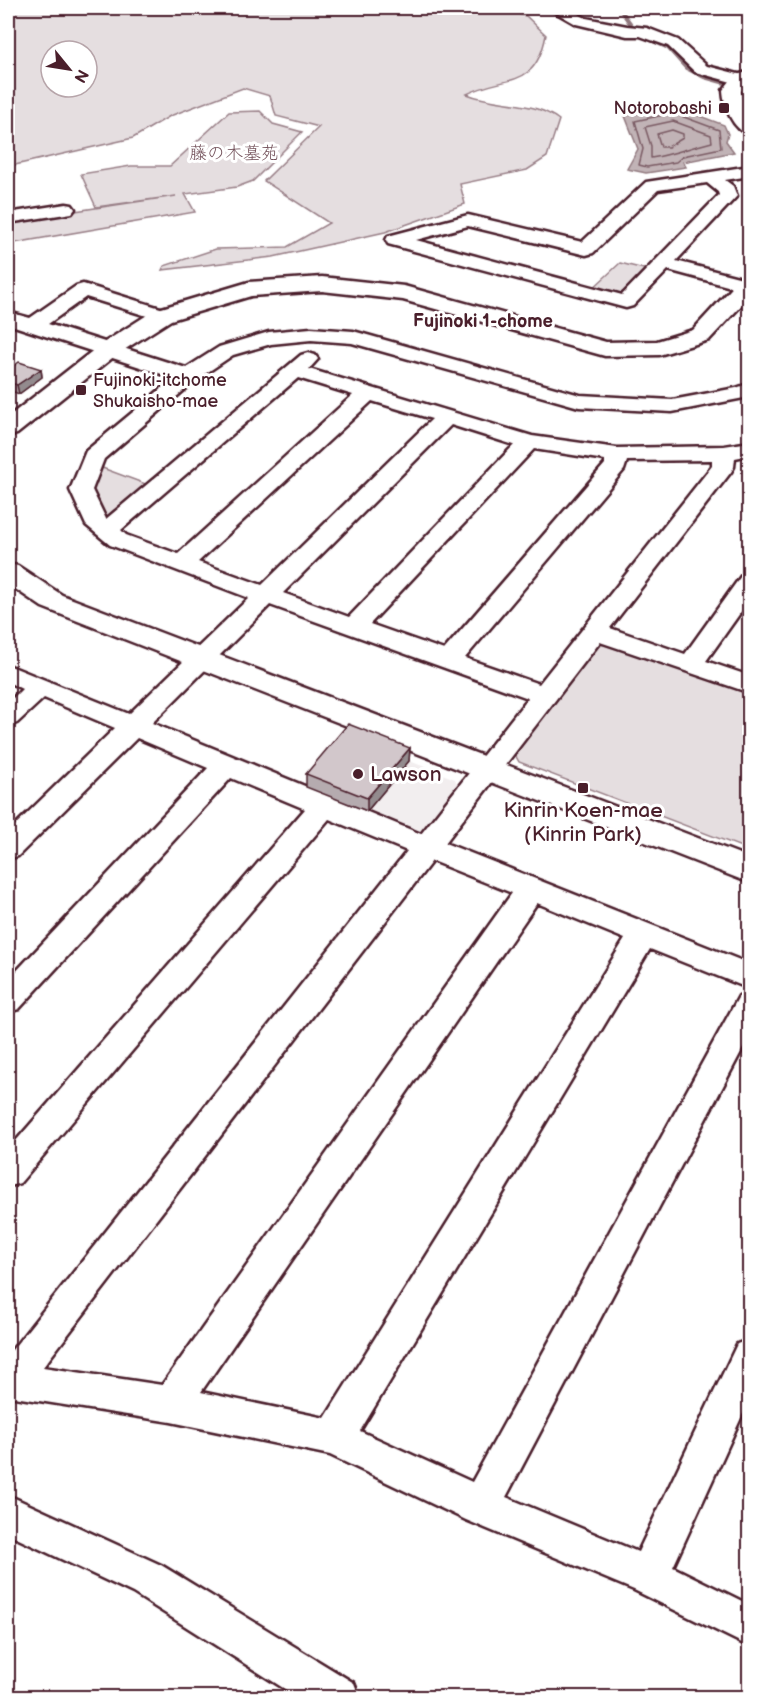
<svg xmlns="http://www.w3.org/2000/svg" width="757" height="1705" viewBox="0 0 757 1705" font-family="'Balsamiq Sans','Klee One',sans-serif">
<style>
.built{fill:#f2eeef}
.green{fill:#e5dee0;stroke:#987e86;stroke-width:1.5;fill-rule:evenodd}
.water{fill:#c1b3b6;stroke:#91787e;stroke-width:1.5}
.lines{fill:none;stroke-linecap:round;stroke-linejoin:round}
.shore{stroke:#7a5a63;stroke-width:1.5}
.stream{stroke:#91787e;stroke-width:4}
.minor-casing{stroke:#4a1f2b;stroke-width:5}
.tertiary-casing{stroke:#4a1f2b;stroke-width:5}
.minor{fill:#fff;fill-rule:evenodd}
.tertiary{fill:#fff;fill-rule:evenodd}
.wall{fill:#b5abaf;stroke:#4a1f2b;stroke-width:1.5}
.shaded-wall{fill:#938b8e;stroke:#4a1f2b;stroke-width:1.5}
.building{fill:#d2c7cb;stroke:#4a1f2b;stroke-width:1.5}
.poi-dot{fill:#4a1f2b;stroke:#fff;stroke-width:2}
.labels{text-anchor:middle;dominant-baseline:central;stroke-width:6;stroke-linejoin:round;paint-order:stroke}
.far-poi-label{font-size:18px;fill:#4a1f2b;stroke:#fff;text-anchor:end}
.far-park-label{font-size:18px;fill:#714f58;stroke:#fff}
.far-neighbourhood-label{font-size:18px;font-weight:bold;fill:#4a1f2b;stroke:#fff}
.poi-label{font-size:21px;fill:#4a1f2b;stroke:#fff;text-anchor:start}
</style>
<rect width="100%" height="100%" fill="#fff"/>
<filter id="ink" filterUnits="userSpaceOnUse"><feTurbulence type="fractalNoise" baseFrequency=".0167" numOctaves="2"/><feDisplacementMap in="SourceGraphic" scale="12" xChannelSelector="R" yChannelSelector="G"/><feConvolveMatrix kernelMatrix="1 2 1 2 8 2 1 2 1" color-interpolation-filters="sRGB"/></filter>
<g filter="url(#ink)">
<polygon class="built" points="349,737 455,779 459,790 430,829 411,832 306,787"/>
<g class="green">
<path d="M 8,8 L 491,8 L 526,16 L 546,35 C 535,91 507,74 467,94 C 496,106 534,100 559,120 L 547,157 L 527,170 L 460,184 L 465,204 L 385,232 L 273,257 L 162,270 L 164,266 L 216,249 L 287,247 L 329,223 L 264,181 L 319,127 L 276,116 L 270,96 L 243,88 L 170,116 L 133,138 L 15,165 L 8,169 ZM 51,51 L 87,51 L 87,87 L 51,87 Z"/>
<polygon points="260,111 273,124 302,132 253,181 237,187 185,194 195,212 8,244 8,221 176,196 96,207 81,174 131,166 170,166 229,112"/>
<path d="M 620,263 L 648,270 C 625,294 624,298 591,290 Z"/>
<polygon points="97,466 151,486 114,516 101,516 90,489"/>
<polygon points="609,643 749,692 749,850 519,762 513,751 593,647"/>
</g>
<polygon class="water" points="673,106 724,125 728,134 726,141 734,152 683,162 686,167 646,173 627,169 638,149 625,116"/>
<g class="lines">
<g class="shore">
<polygon points="673,113 719,130 721,148 683,156 676,162 647,167 639,165 643,149 635,121"/>
<path d="M 673,121 L 711,135 L 712,142 C 691,147 672,155 651,158 L 651,146 L 645,127 Z"/>
<polygon points="672,130 683,134 683,138 668,147 661,147 657,134"/>
</g>
<polyline class="stream" points="619,8 638,34 668,48 686,68 704,77 750,90"/>
<defs>
<g id="minor">
<polygon points="548,8 566,8 586,18 627,26 647,28 678,40 707,66 750,77 750,87 695,72 668,46 640,36 627,36 576,24"/>
<path d="M 750,166 L 750,176 L 725,180 L 733,186 L 737,196 L 676,261 L 750,280 L 750,290 L 746,291 L 668,270 L 633,306 L 626,308 L 388,244 L 386,240 L 388,236 L 468,215 L 582,242 L 646,182 ZM 707,183 L 718,192 L 719,195 L 622,295 L 416,240 L 468,226 L 586,255 L 593,253 L 658,190 Z"/>
<polygon points="66,204 72,205 75,209 72,213 8,223 8,213"/>
<path d="M 83,284 L 170,311 L 173,315 L 170,319 L 163,321 L 86,297 L 48,324 L 186,368 L 219,347 L 269,332 L 311,328 L 353,331 L 580,395 L 672,400 L 736,388 L 750,383 L 749,397 L 672,412 L 579,407 L 352,343 L 311,340 L 271,344 L 233,355 L 196,380 L 104,459 L 92,490 L 106,519 L 301,355 L 308,353 L 315,355 L 318,359 L 309,369 L 532,436 L 617,448 L 724,446 L 750,442 L 750,455 L 735,458 L 734,467 L 731,472 L 610,628 L 685,654 L 741,576 L 750,574 L 750,599 L 706,661 L 750,676 L 750,693 L 600,642 L 445,843 L 750,964 L 750,989 L 650,949 L 360,1431 L 472,1482 L 739,996 L 750,993 L 750,1035 L 506,1497 L 638,1552 L 737,1344 L 750,1339 L 750,1398 L 673,1567 L 750,1605 L 750,1647 L 634,1590 L 466,1520 L 330,1455 L 171,1422 L 8,1396 L 8,1355 L 407,851 L 329,819 L 20,1183 L 8,1187 L 8,1150 L 305,809 L 231,778 L 19,1009 L 8,1012 L 8,980 L 208,768 L 137,738 L 18,856 L 8,859 L 8,832 L 115,728 L 44,698 L 17,723 L 8,726 L 8,703 L 22,689 L 8,682 L 8,665 L 129,714 L 249,598 L 110,545 L 86,525 L 70,490 L 86,451 L 174,378 L 8,324 L 8,312 L 30,318 L 76,286 ZM 298,378 L 353,395 L 178,554 L 126,535 L 121,530 ZM 372,401 L 432,419 L 262,585 L 198,562 ZM 451,425 L 514,445 L 349,617 L 283,593 ZM 534,449 L 605,460 L 605,464 L 444,650 L 370,624 ZM 712,460 L 712,466 L 539,684 L 465,658 L 624,470 L 627,461 ZM 270,605 L 528,698 L 421,834 L 152,723 ZM 432,861 L 512,893 L 162,1385 L 43,1367 ZM 537,903 L 625,939 L 325,1418 L 201,1392 Z"/>
<polygon points="8,1495 161,1565 354,1683 360,1698 299,1698 133,1593 8,1534"/>
</g>
<g id="tertiary">
<path d="M 750,71 L 750,83 L 741,91 L 743,107 L 750,115 L 750,135 C 732,130 724,106 723,90 L 734,76 Z"/>
<polygon points="750,275 750,296 709,340 659,355 605,356 403,300 322,291 251,296 171,320 116,355 17,434 8,436 8,417 100,345 155,310 249,282 322,277 404,286 606,342 657,341 693,330 742,277"/>
<polygon points="8,564 18,566 62,595 750,858 750,883 42,607 8,584"/>
</g>
</defs>
<use href="#minor" class="minor-casing"/>
<use href="#tertiary" class="tertiary-casing"/>
<use href="#minor" class="minor"/>
<use href="#tertiary" class="tertiary"/>
</g>
<g class="wall">
<polygon points="41,369 42,377 19,394 8,390 8,370"/>
<polygon points="410,748 409,761 367,811 306,787 306,774"/>
</g>
<g class="shaded-wall">
<polygon points="41,369 42,377 19,394 17,385"/>
<polygon points="410,748 409,761 367,811 367,798"/>
</g>
<g class="building">
<polygon points="19,362 41,369 17,385 8,382 8,370"/>
<polygon points="348,724 410,748 367,798 306,774"/>
</g>
</g>
<g class="poi-dot">
<rect x="718" y="102" width="12" height="12" rx="3"/>
<rect x="75" y="384" width="12" height="12" rx="3"/>
<circle cx="358" cy="774" r="6"/>
<rect x="577" y="782" width="12" height="12" rx="3"/>
</g>
<g class="labels">
<g class="far-poi-label">
<text x="712" y="108">Notorobashi</text>
<text x="93" y="380" text-anchor="start">Fujinoki-itchome<tspan x="93" dy="21">Shukaisho-mae</tspan></text>
</g>
<g class="far-park-label">
<text x="234" y="153">藤の木墓苑</text>
</g>
<g class="far-neighbourhood-label">
<text x="483" y="321">Fujinoki 1-chome</text>
</g>
<g class="poi-label">
<text x="370" y="774">Lawson</text>
<text x="583" y="810" text-anchor="middle">Kinrin Koen-mae<tspan x="583" dy="24">(Kinrin Park)</tspan></text>
</g>
</g>
<rect width="757" height="1705" fill="none" stroke="#fff" stroke-width="30"/>
<rect x="15" y="15" width="727" height="1675" fill="none" stroke="#4a1f2b" stroke-width="2" filter="url(#ink)"/>
<g transform="translate(69 69) rotate(120)"><circle r="28" fill="#ffffff" stroke="#b7a5aa" stroke-width="1.5"/>
<path d="M0-4.5L10 22L0 15L-10 22Z" fill="#4a1f2b"/>
<text y="-9" font-size="16" font-weight="bold" text-anchor="middle" fill="#4a1f2b">N</text>
</g>
</svg>
